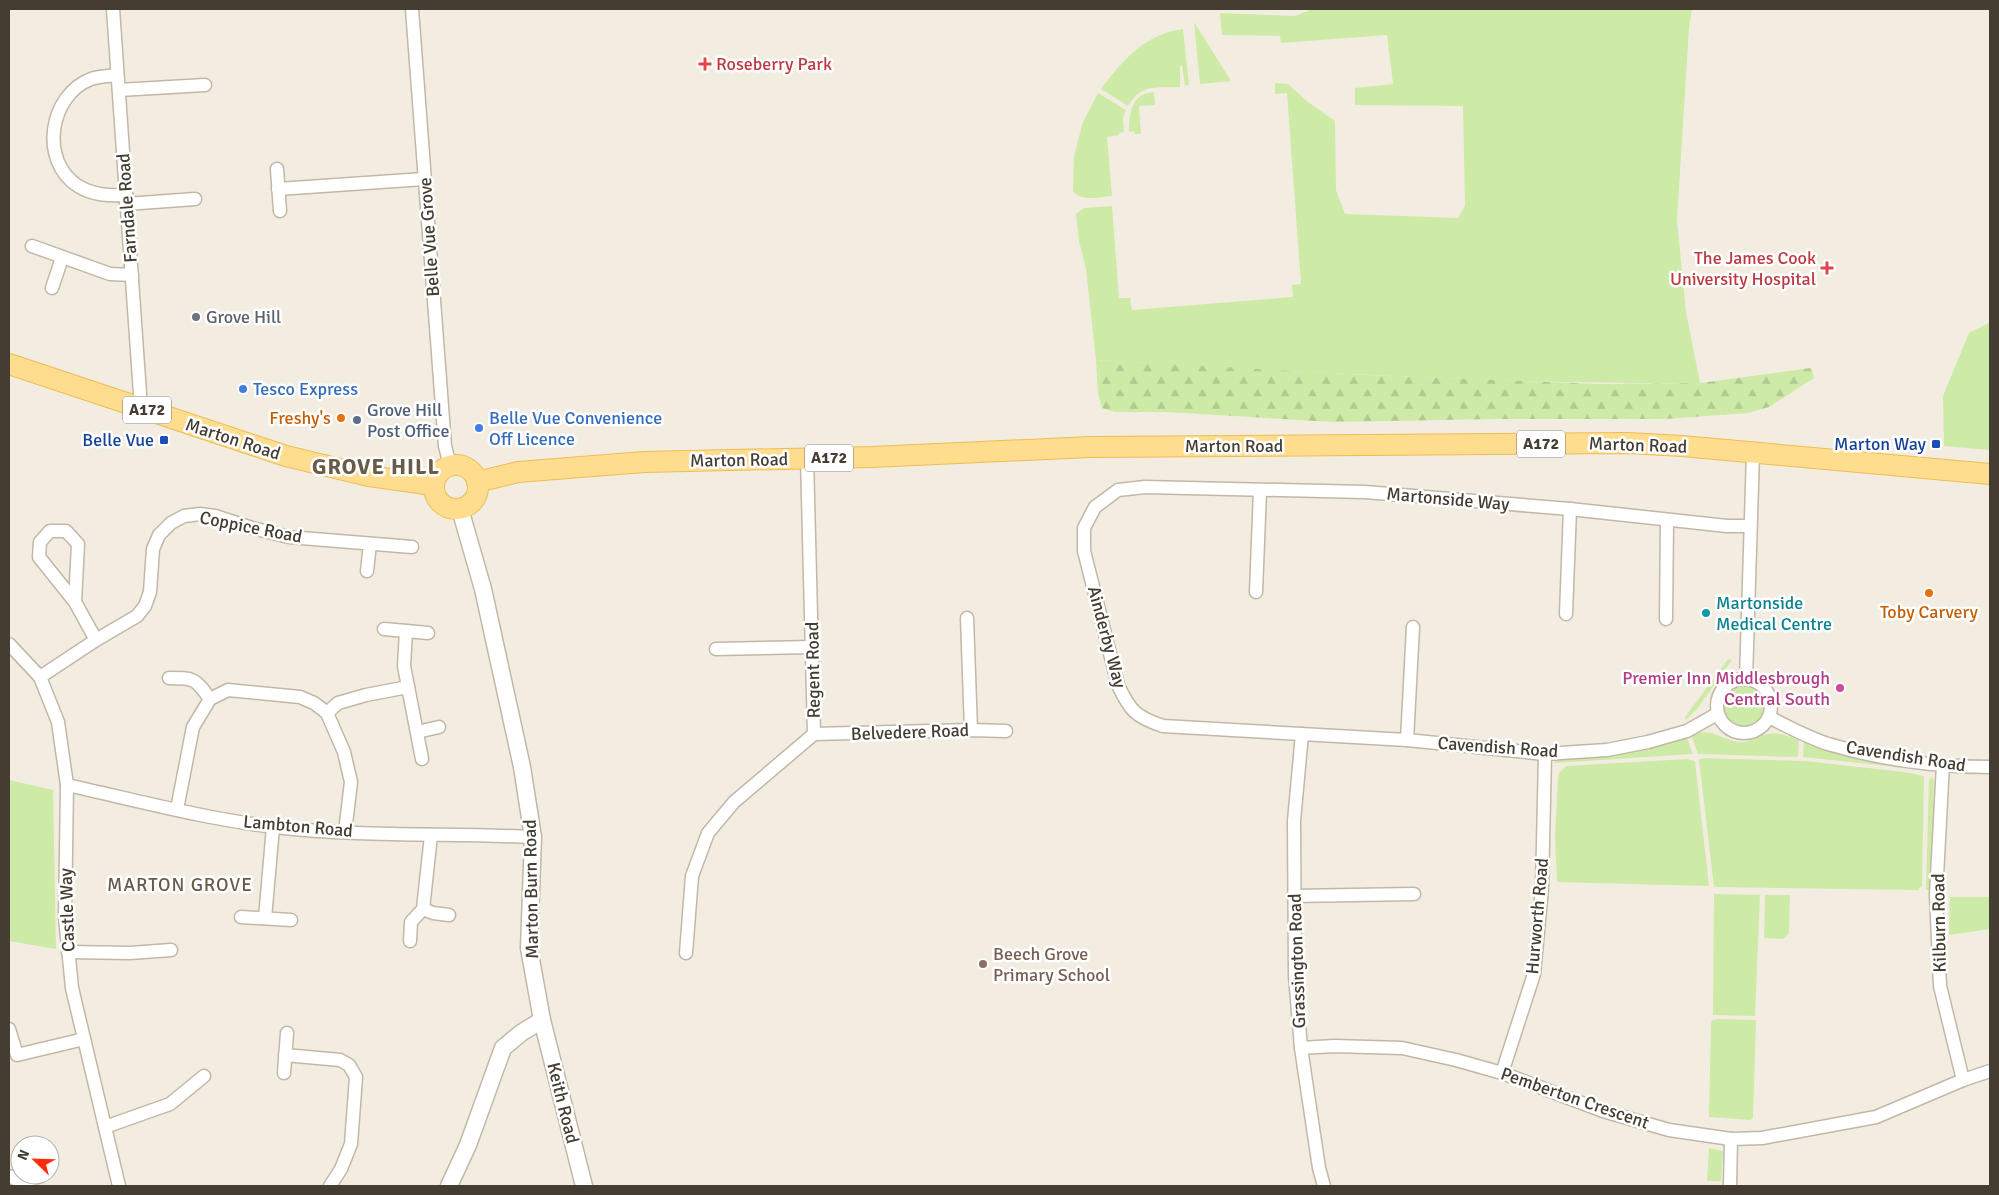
<svg xmlns="http://www.w3.org/2000/svg" width="1999" height="1195" viewBox="0 0 1999 1195" font-family="Signika,sans-serif">
<style>
.green{fill:#cdeba6}
.forest{fill:url(#forest-firs)}
.lines{fill:none;stroke-linecap:round;stroke-linejoin:round}
.minor-casing{stroke:#c1b8a6;stroke-width:15}
.tertiary-casing{stroke:#c1b8a6;stroke-width:19}
.primary-casing{stroke:#eebd54;stroke-width:22}
.minor{stroke:#fff;stroke-width:12}
.tertiary{stroke:#fff;stroke-width:16}
.primary{stroke:#ffdd8e;stroke-width:20}
.health-dot{fill:#e0444e;stroke:#fff;stroke-width:2}
.worship-dot{fill:#6b7280;stroke:#fff;stroke-width:2}
.shop-dot{fill:#3f7fe0;stroke:#fff;stroke-width:2}
.food-dot{fill:#e8710a;stroke:#fff;stroke-width:2}
.service-dot{fill:#5c6f8a;stroke:#fff;stroke-width:2}
.transit-dot{fill:#1a4fb4;stroke:#fff;stroke-width:2}
.culture-dot{fill:#0f9aa8;stroke:#fff;stroke-width:2}
.hotel-dot{fill:#d1479c;stroke:#fff;stroke-width:2}
.education-dot{fill:#8d6e63;stroke:#fff;stroke-width:2}
.labels{text-anchor:middle;dominant-baseline:central;stroke-width:5;stroke-linejoin:round;paint-order:stroke}
.shield{fill:#fff;stroke:#7c7770;stroke-width:1}
.shield-label{font-size:16px;font-weight:bold;fill:#443d32}
.health-label{font-size:18px;fill:#be3a42;stroke:#fff;text-anchor:start}
.street-label{font-size:18px;fill:#443d32;stroke:#fff}
.worship-label{font-size:18px;fill:#5b616d;stroke:#fff;text-anchor:start}
.shop-label{font-size:18px;fill:#366cbe;stroke:#fff;text-anchor:start}
.service-label{font-size:18px;fill:#4e5e75;stroke:#fff;text-anchor:start}
.food-label{font-size:18px;fill:#c56008;stroke:#fff;text-anchor:end}
.transit-label{font-size:18px;fill:#164399;stroke:#fff;text-anchor:end}
.culture-label{font-size:18px;fill:#0d838f;stroke:#fff;text-anchor:start}
.hotel-label{font-size:18px;fill:#b23c85;stroke:#fff;text-anchor:end}
.education-label{font-size:18px;fill:#785e54;stroke:#fff;text-anchor:start}
.neighbourhood-label{font-size:19px;letter-spacing:1px;fill:#685b48;stroke:#fff}
.district-label{font-size:22px;font-weight:bold;letter-spacing:1px;fill:#685b48;stroke:#fff}
</style>
<defs>
<pattern id="forest-firs" width="22" height="20" patternUnits="userSpaceOnUse" patternTransform="scale(1.25)"><rect width="22" height="20" fill="#cdeba6"/><path d="M5 1l3.5 6h-7zM16 11l3.5 6h-7z" fill="#b1ca8f"/></pattern>
</defs>
<rect width="100%" height="100%" fill="#f3ede1"/>
<g class="green">
<path d="M 1313,9 C 1330,9 1345,11 1362,9 L 1692,9 L 1689,28 L 1677,220 L 1686,312 L 1700,383 C 1499,384 1297,372 1096,360 L 1086,269 L 1079,241 L 1076,214 L 1084,208 L 1112,206 L 1119,298 L 1130,298 L 1132,310 L 1293,297 L 1292,285 L 1301,284 L 1287,93 L 1275,94 L 1275,83 L 1288,84 L 1308,102 L 1335,121 L 1336,190 L 1345,214 L 1458,218 L 1465,206 L 1463,106 L 1355,105 L 1355,88 L 1393,84 L 1387,35 L 1281,43 L 1280,36 L 1222,35 L 1220,13 L 1295,16 Z"/>
<polygon points="1194,22 1231,81 1200,84"/>
<path d="M 1183,29 L 1189,85 L 1185,86 L 1182,65 L 1180,66 L 1180,87 C 1156,88 1142,83 1128,106 L 1101,89 C 1123,60 1145,34 1183,29 Z"/>
<path d="M 1154,92 L 1155,105 L 1139,106 L 1141,134 L 1135,134 L 1134,131 L 1129,132 C 1129,120 1130,102 1142,95 C 1145,93 1150,93 1154,92 Z"/>
<path d="M 1098,93 L 1126,110 L 1123,118 L 1124,132 L 1119,133 L 1119,135 L 1107,137 L 1112,196 C 1100,197 1081,202 1073,191 L 1074,156 L 1083,122 Z"/>
<polygon points="1989,323 1990,450 1944,446 1943,396 1969,333"/>
<polygon points="1728,659 1732,660 1697,709 1686,720 1685,717"/>
<circle cx="1743" cy="706" r="21"/>
<path d="M 1703,732 C 1717,732 1728,742 1741,742 C 1752,742 1758,736 1768,734 C 1778,731 1790,737 1799,740 L 1798,757 L 1698,754 L 1691,735 Z"/>
<polygon points="1686,736 1693,754 1555,763 1555,761 1563,759"/>
<polygon points="1804,741 1921,767 1925,770 1803,757"/>
<polygon points="1703,758 1805,761 1904,772 1924,776 1922,886 1918,890 1714,887 1699,760"/>
<polygon points="1687,759 1695,761 1709,886 1557,882 1555,837 1558,779 1559,773 1566,766"/>
<polygon points="1932,777 1934,781 1930,890 1926,890 1929,780"/>
<polygon points="9,780 53,790 56,949 9,941"/>
<polygon points="1714,894 1760,895 1755,1016 1713,1015"/>
<polygon points="1765,895 1790,895 1789,933 1783,939 1764,938"/>
<polygon points="1950,897 1990,897 1990,929 1949,935"/>
<polygon points="1717,1019 1756,1020 1753,1118 1750,1120 1709,1117 1711,1024 1712,1020"/>
<polygon points="1709,1148 1723,1151 1721,1181 1707,1181"/>
</g>
<polygon class="forest" points="1096,360 1367,375 1601,384 1700,383 1811,368 1814,378 1769,407 1748,413 1665,419 1493,419 1333,422 1167,412 1115,412 1102,408 1098,393"/>
<g class="lines">
<defs>
<g id="minor">
<polyline points="113,9 141,408"/>
<polyline points="412,9 445,446 450,465"/>
<path d="M 117,75 C 109,76 99,76 91,79 C 49,95 39,161 78,186 C 93,195 108,196 126,195"/>
<polyline points="119,90 205,85"/>
<polyline points="277,169 280,211"/>
<polyline points="278,189 424,179"/>
<polyline points="126,204 195,199"/>
<polyline points="32,246 110,274 132,275"/>
<polyline points="52,288 62,258"/>
<polyline points="367,571 370,544"/>
<polyline points="1256,592 1260,491"/>
<polyline points="75,602 78,544 66,531 50,531 40,542 39,557 75,602 96,640"/>
<polyline points="1566,614 1570,509"/>
<polyline points="967,618 971,730"/>
<polyline points="1666,619 1667,520"/>
<polyline points="384,629 428,633"/>
<polyline points="406,631 404,666 422,759"/>
<polyline points="9,644 40,677 58,722 67,785 65,917 72,988 119,1186"/>
<polyline points="716,649 812,647"/>
<polyline points="40,677 96,640 137,616 145,606 150,592 153,549 159,535 171,523 184,516 200,514 215,516 252,528 289,537 412,547"/>
<path d="M 169,678 C 194,678 195,678 210,699"/>
<circle cx="1744" cy="706" r="27"/>
<polyline points="1746,679 1753,453"/>
<polyline points="327,713 338,703 366,695 408,687"/>
<path d="M 1717,714 L 1687,731 L 1648,742 L 1607,750 L 1545,754 L 1407,740 L 1163,726 C 1136,717 1130,711 1118,685 L 1084,551 L 1084,528 L 1095,507 L 1118,490 L 1145,487 L 1365,492 L 1570,509 L 1727,526 L 1750,526"/>
<path d="M 1769,717 C 1788,727 1807,737 1828,744 C 1879,759 1937,767 1990,767"/>
<polyline points="417,732 439,727"/>
<polyline points="814,734 971,730 1006,731"/>
<polyline points="1302,734 1294,821 1295,976 1301,1048 1319,1168 1324,1186"/>
<polyline points="1407,740 1413,627"/>
<polyline points="1943,764 1936,895 1940,986 1963,1080"/>
<path d="M 67,785 C 135,800 205,819 275,827 C 360,837 447,833 533,837"/>
<polyline points="177,809 193,727 210,699 228,690 300,697 314,703 327,713 344,752 351,782 345,832"/>
<polyline points="1293,896 1414,894"/>
<polyline points="423,909 433,913 449,915"/>
<polyline points="241,917 291,920"/>
<polyline points="265,918 273,827"/>
<polyline points="410,941 411,922 423,909 431,835"/>
<polyline points="68,952 130,953 171,950"/>
<polyline points="686,953 692,876 708,833 734,802 814,734 807,458"/>
<polyline points="9,1029 17,1055 84,1039"/>
<polyline points="1301,1048 1334,1046 1402,1048 1456,1060 1502,1073 1603,1111 1669,1130 1731,1139 1762,1138 1876,1117 1963,1080 1990,1071"/>
<polyline points="285,1055 340,1060 349,1065 356,1077 351,1144 341,1169 330,1186"/>
<polyline points="284,1073 287,1033"/>
<polyline points="1502,1073 1534,974 1542,888 1545,754"/>
<polyline points="105,1127 170,1104 204,1076"/>
<polyline points="9,1176 30,1186"/>
<polyline points="1730,1186 1731,1139"/>
</g>
<g id="tertiary">
<polyline points="460,509 483,589 522,767 533,837 529,948 542,1020 584,1186"/>
<polyline points="449,1186 468,1145 503,1048 521,1033 542,1020"/>
</g>
<g id="primary">
<polyline points="9,364 286,456 369,476 433,485"/>
<circle cx="456" cy="487" r="22"/>
<polyline points="477,482 518,472 644,462 872,457 1090,447 1628,443 1682,446 1990,474"/>
</g>
</defs>
<use href="#minor" class="minor-casing"/>
<use href="#tertiary" class="tertiary-casing"/>
<use href="#primary" class="primary-casing"/>
<use href="#minor" class="minor"/>
<use href="#tertiary" class="tertiary"/>
<use href="#primary" class="primary"/>
</g>
<g class="health-dot">
<path d="M702.5 56.5h5v5h5v5h-5v5h-5v-5h-5v-5h5z"/>
<path d="M1824.5 260.5h5v5h5v5h-5v5h-5v-5h-5v-5h5z"/>
</g>
<circle class="worship-dot" cx="196" cy="317" r="5"/>
<g class="shop-dot">
<circle cx="243" cy="389" r="5"/>
<circle cx="479" cy="428" r="5"/>
</g>
<g class="food-dot">
<circle cx="341" cy="418" r="5"/>
<circle cx="1929" cy="593" r="5"/>
</g>
<circle class="service-dot" cx="357" cy="420" r="5"/>
<g class="transit-dot">
<rect x="159" y="435" width="10" height="10" rx="2.5"/>
<rect x="1931" y="439" width="10" height="10" rx="2.5"/>
</g>
<circle class="culture-dot" cx="1706" cy="613" r="5"/>
<circle class="hotel-dot" cx="1840" cy="688" r="5"/>
<circle class="education-dot" cx="983" cy="964" r="5"/>
<g class="labels">
<g class="shield">
<rect x="123" y="396.5" width="48" height="27" rx="4"/>
<rect x="1517" y="430.5" width="48" height="27" rx="4"/>
<rect x="805" y="444.5" width="48" height="27" rx="4"/>
</g>
<g class="shield-label">
<text x="147" y="410">A172</text>
<text x="1541" y="444">A172</text>
<text x="829" y="458">A172</text>
</g>
<g class="health-label">
<text x="716" y="64">Roseberry Park</text>
<text x="1816" y="258" text-anchor="end">The James Cook<tspan x="1816" dy="21">University Hospital</tspan></text>
</g>
<g class="street-label">
<text transform="translate(127 208) rotate(-94)">Farndale Road</text>
<text transform="translate(429 237) rotate(-94)">Belle Vue Grove</text>
<text transform="translate(233 439) rotate(18)">Marton Road</text>
<text transform="translate(1638 445) rotate(2)">Marton Road</text>
<text x="1234" y="446">Marton Road</text>
<text transform="translate(739 460) rotate(-1)">Marton Road</text>
<text transform="translate(1448 499) rotate(5)">Martonside Way</text>
<text transform="translate(251 527) rotate(11)">Coppice Road</text>
<text transform="translate(1107 637) rotate(75)">Ainderby Way</text>
<text transform="translate(813 670) rotate(-91)">Regent Road</text>
<text transform="translate(910 732) rotate(-2)">Belvedere Road</text>
<text transform="translate(1498 747) rotate(4)">Cavendish Road</text>
<text transform="translate(1906 756) rotate(9)">Cavendish Road</text>
<text transform="translate(298 826) rotate(5)">Lambton Road</text>
<text transform="translate(531 889) rotate(-91)">Marton Burn Road</text>
<text transform="translate(67 910) rotate(-92)">Castle Way</text>
<text transform="translate(1537 916) rotate(-85)">Hurworth Road</text>
<text transform="translate(1939 923) rotate(-91)">Kilburn Road</text>
<text transform="translate(1297 961) rotate(-92)">Grassington Road</text>
<text transform="translate(1575 1098) rotate(19)">Pemberton Crescent</text>
<text transform="translate(563 1103) rotate(76)">Keith Road</text>
</g>
<g class="worship-label">
<text x="206" y="317">Grove Hill</text>
</g>
<g class="shop-label">
<text x="253" y="389">Tesco Express</text>
<text x="489" y="418">Belle Vue Convenience<tspan x="489" dy="21">Off Licence</tspan></text>
</g>
<g class="service-label">
<text x="367" y="410">Grove Hill<tspan x="367" dy="21">Post Office</tspan></text>
</g>
<g class="food-label">
<text x="331" y="418">Freshy's</text>
<text x="1929" y="612" text-anchor="middle">Toby Carvery</text>
</g>
<g class="transit-label">
<text x="154" y="440">Belle Vue</text>
<text x="1926" y="444">Marton Way</text>
</g>
<g class="culture-label">
<text x="1716" y="603">Martonside<tspan x="1716" dy="21">Medical Centre</tspan></text>
</g>
<g class="hotel-label">
<text x="1830" y="678">Premier Inn Middlesbrough<tspan x="1830" dy="21">Central South</tspan></text>
</g>
<g class="education-label">
<text x="993" y="954">Beech Grove<tspan x="993" dy="21">Primary School</tspan></text>
</g>
<g class="neighbourhood-label">
<text x="180" y="885">MARTON GROVE</text>
</g>
<g class="district-label">
<text x="376" y="466">GROVE HILL</text>
</g>
</g>
<rect width="1999" height="1195" fill="none" stroke="#443d32" stroke-width="20"/>
<g transform="translate(35 1160) rotate(293)"><circle r="24" fill="#ffffff" stroke="#b4b1ad"/>
<path d="M0-4L9 19L0 12L-9 19Z" fill="#ff2c0c"/>
<text y="-8" font-size="14" font-weight="bold" text-anchor="middle" fill="#443d32">N</text>
</g>
</svg>
